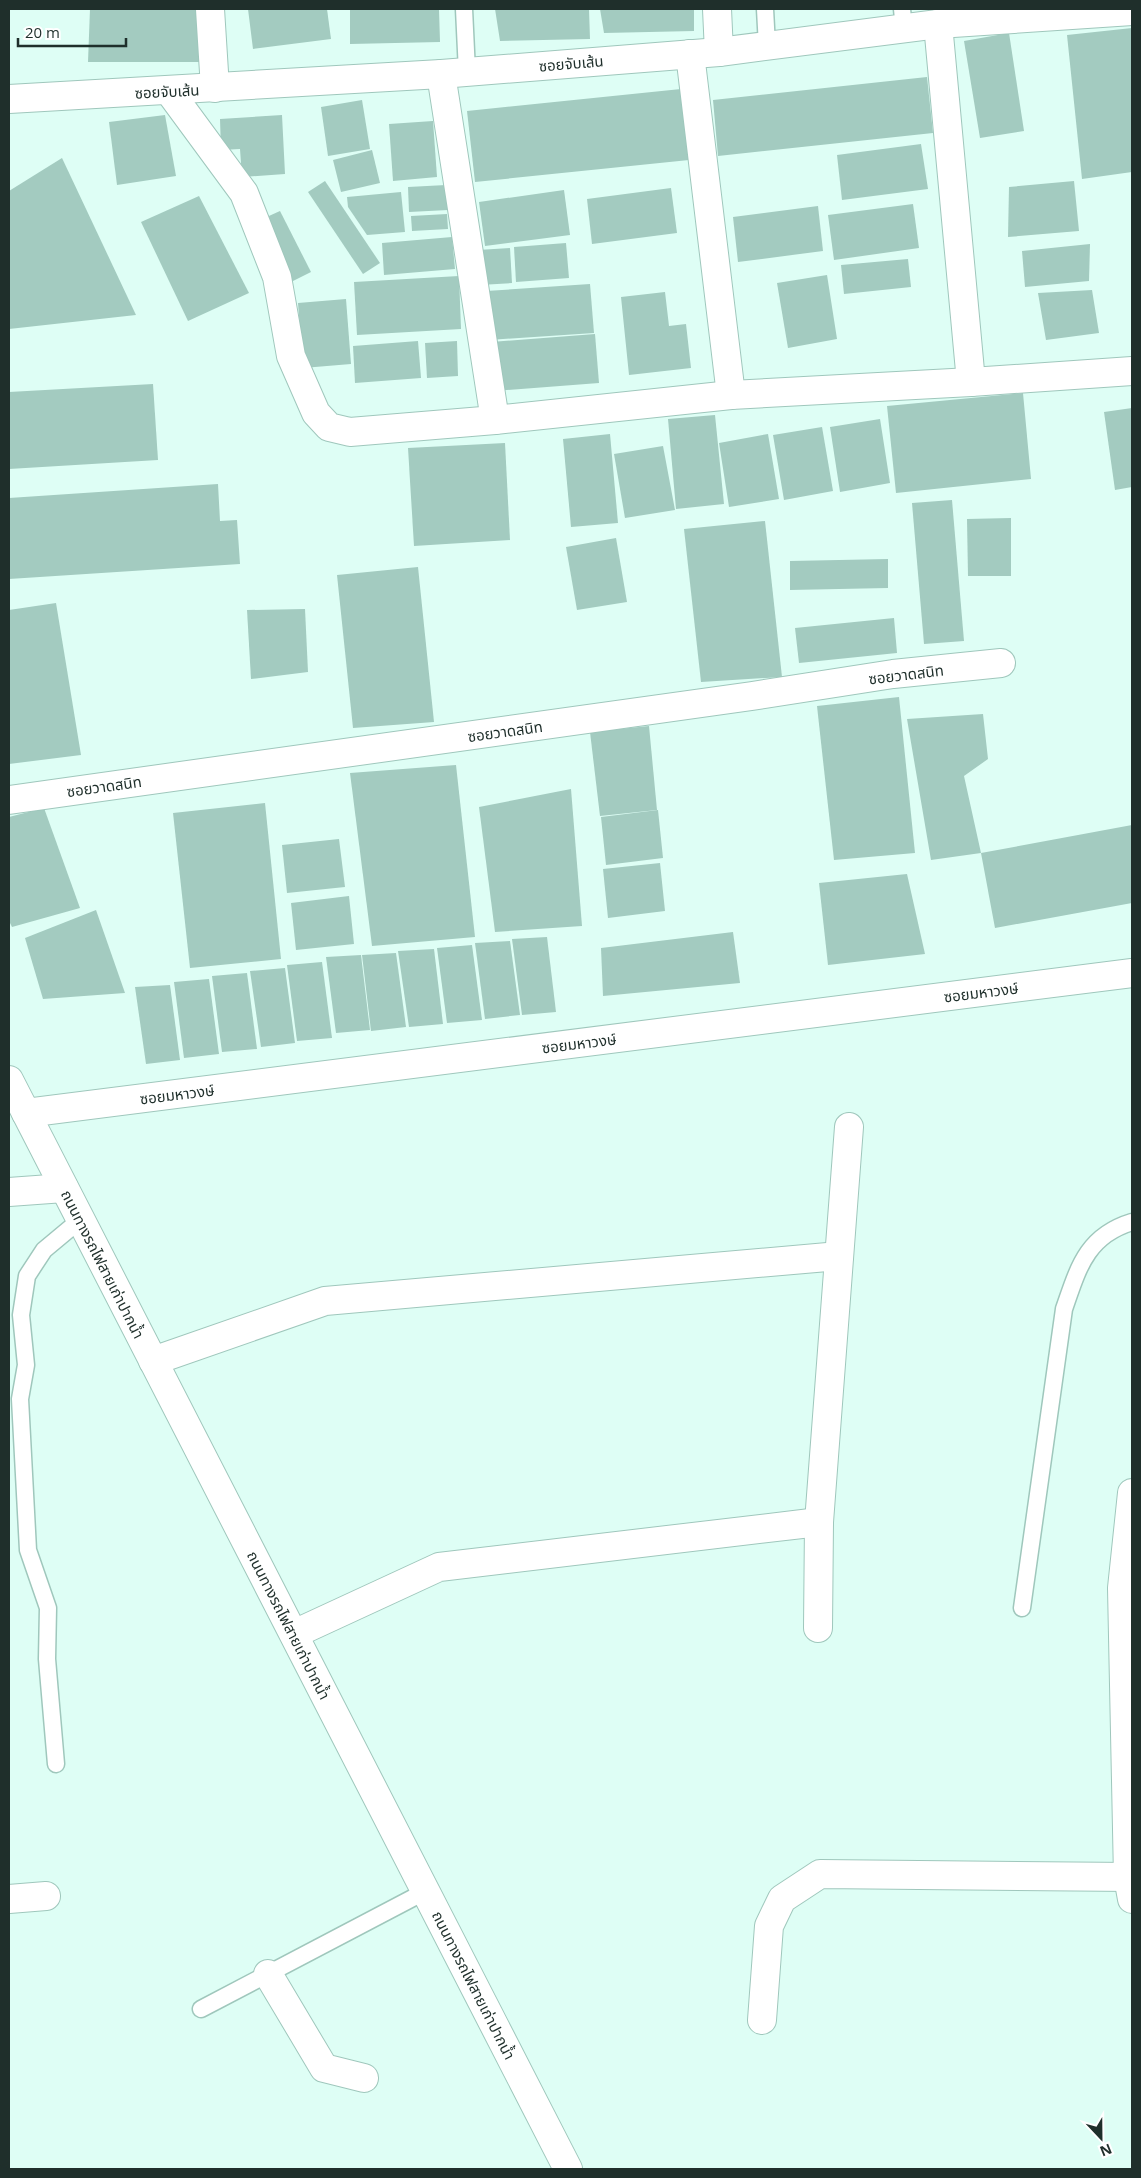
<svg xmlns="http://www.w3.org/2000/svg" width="1141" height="2178" viewBox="0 0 1141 2178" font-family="'Open Sans','Noto Sans Thai',sans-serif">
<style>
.building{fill:#a3cbc0}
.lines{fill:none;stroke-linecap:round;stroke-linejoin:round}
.service-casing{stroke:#9fc7bc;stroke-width:19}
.minor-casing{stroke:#9fc7bc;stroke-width:30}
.tertiary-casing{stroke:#9fc7bc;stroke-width:30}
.secondary-casing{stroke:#9fc7bc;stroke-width:30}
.service{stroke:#fff;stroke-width:16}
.minor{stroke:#fff;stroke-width:28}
.tertiary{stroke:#fff;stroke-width:28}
.secondary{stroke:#fff;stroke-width:28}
.labels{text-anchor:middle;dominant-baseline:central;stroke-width:4.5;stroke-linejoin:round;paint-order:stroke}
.street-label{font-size:15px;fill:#1f2f2b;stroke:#fff}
</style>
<rect width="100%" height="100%" fill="#defef5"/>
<g class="building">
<polygon points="90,9 200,9 204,62 88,62"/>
<polygon points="248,9 327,9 331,39 253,49"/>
<polygon points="350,9 439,9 440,42 350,44"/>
<polygon points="495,9 589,9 590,39 500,41"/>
<polygon points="600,9 694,9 694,31 604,33"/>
<polygon points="1132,28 1132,172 1082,179 1067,35"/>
<polygon points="1009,33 1024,131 980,138 964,41"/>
<polygon points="927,77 933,133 718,156 713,100"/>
<polygon points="681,89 689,160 475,182 467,111"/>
<polygon points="362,100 370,149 328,156 321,107"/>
<polygon points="165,115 176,176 117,185 109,122"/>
<polygon points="282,115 285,174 242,177 240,149 221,150 220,119"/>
<polygon points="433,121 437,177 393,181 389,124"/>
<polygon points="921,144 928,189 842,200 837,155"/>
<polygon points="372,150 380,183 341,192 333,160"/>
<polygon points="62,158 136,315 9,329 9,191"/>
<polygon points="325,181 380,263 363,274 308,192"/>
<polygon points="1074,181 1079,231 1008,237 1009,187"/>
<polygon points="446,185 448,210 409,212 408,187"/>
<polygon points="671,188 677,233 592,244 587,199"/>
<polygon points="564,190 570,235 485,246 479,202"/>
<polygon points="401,192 405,232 367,235 348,207 347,197"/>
<polygon points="199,196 249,293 188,321 141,222"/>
<polygon points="913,204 919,248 834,260 828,215"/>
<polygon points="818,206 823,251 738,262 733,217"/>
<polygon points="280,211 311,272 291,282 260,220"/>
<polygon points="447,214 448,229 412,231 411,216"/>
<polygon points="452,237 455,269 384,275 382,243"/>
<polygon points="566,243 569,278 516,282 514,247"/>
<polygon points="1090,244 1089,281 1025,287 1022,251"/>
<polygon points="510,248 512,283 480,285 478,250"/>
<polygon points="908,259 911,287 844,294 841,265"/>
<polygon points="827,275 837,339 788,348 777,283"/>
<polygon points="459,276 461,329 357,335 354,282"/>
<polygon points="590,284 594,333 489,340 486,291"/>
<polygon points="1092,290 1099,333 1046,340 1038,293"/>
<polygon points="665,292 669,326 686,324 691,368 629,375 621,297"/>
<polygon points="346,299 351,364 303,368 298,303"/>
<polygon points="595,334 599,383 494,391 491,342"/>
<polygon points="418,341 421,378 355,383 353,346"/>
<polygon points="457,341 458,376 427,378 425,343"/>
<polygon points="153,384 158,460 9,469 9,392"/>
<polygon points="1023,393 1031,479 896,493 887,406"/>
<polygon points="1132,408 1132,487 1115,490 1104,412"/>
<polygon points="715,415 724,504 676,509 668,419"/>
<polygon points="880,419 890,483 840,492 830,427"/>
<polygon points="822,427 833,491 784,500 773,435"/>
<polygon points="610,434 618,523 571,527 563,439"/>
<polygon points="768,434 779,499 729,507 719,443"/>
<polygon points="505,443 510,540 414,546 408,448"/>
<polygon points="663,446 675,510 625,518 614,454"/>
<polygon points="218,484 220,521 237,520 240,564 9,579 9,498"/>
<polygon points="952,500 964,641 924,644 912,503"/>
<polygon points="1011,518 1011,576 968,576 967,519"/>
<polygon points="765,521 782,677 701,682 684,529"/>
<polygon points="616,538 627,602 577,610 566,547"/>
<polygon points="888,559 888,588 790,590 790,561"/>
<polygon points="418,567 434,722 353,728 337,575"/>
<polygon points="56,603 81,755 9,764 9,610"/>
<polygon points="305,609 308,672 251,679 247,610"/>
<polygon points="894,618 897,653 799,663 795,628"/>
<polygon points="899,697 915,853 834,860 817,706"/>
<polygon points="983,714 988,759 964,776 981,853 931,860 907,719"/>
<polygon points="649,726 657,810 600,816 590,732"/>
<polygon points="456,765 475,937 372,946 350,773"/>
<polygon points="571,789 582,926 495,932 479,807"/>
<polygon points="265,803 281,959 190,968 173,813"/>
<polygon points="44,808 80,908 12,927 9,921 9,817"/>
<polygon points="658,810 663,858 606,865 601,817"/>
<polygon points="1132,825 1132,903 995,928 981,853"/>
<polygon points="339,839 345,887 287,893 282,845"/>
<polygon points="660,863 665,911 608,918 603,869"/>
<polygon points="907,874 925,954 828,965 819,883"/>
<polygon points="349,896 354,944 296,950 291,903"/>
<polygon points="96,910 125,993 43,999 25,938"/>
<polygon points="733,932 740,983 603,996 601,948"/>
<polygon points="547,937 556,1012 522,1015 512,939"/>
<polygon points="510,941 520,1015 485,1019 475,943"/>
<polygon points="472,945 482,1020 447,1023 437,948"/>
<polygon points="434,949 443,1024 409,1027 398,951"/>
<polygon points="396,953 406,1027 371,1031 362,955"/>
<polygon points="361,955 370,1030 336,1033 326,957"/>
<polygon points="322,962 332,1038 297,1041 287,965"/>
<polygon points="285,968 295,1043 261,1047 250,971"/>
<polygon points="247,973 257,1049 222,1052 212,976"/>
<polygon points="209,979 219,1054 184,1058 174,982"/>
<polygon points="170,985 180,1060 146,1064 135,987"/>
</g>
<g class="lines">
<defs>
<g id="service">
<polyline points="464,9 467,72"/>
<polyline points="765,9 767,46"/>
<polyline points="902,9 904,29"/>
<path d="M 1022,1608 L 1064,1309 C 1078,1269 1086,1236 1132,1222"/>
<polyline points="56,1764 47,1659 48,1608 28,1550 20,1399 26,1365 21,1315 27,1276 44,1250 80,1220"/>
<polyline points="201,2009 426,1891"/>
</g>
<g id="minor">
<polyline points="210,9 215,88"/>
<polyline points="717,9 719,52"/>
<polyline points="938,24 971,382"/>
<polyline points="690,54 731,395"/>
<polyline points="441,74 495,420"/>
<polyline points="169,91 244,193 277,277 291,356 316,413 329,427 350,432 495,420 731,395 971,382 1132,371"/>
<polyline points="9,99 441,74 719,52 938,24 1132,11"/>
<polyline points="9,800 752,696 893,674 1001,663"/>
<polyline points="9,1192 64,1188"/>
<polyline points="153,1361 325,1301 839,1256"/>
<polyline points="1132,1493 1122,1588 1128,1877 1132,1899"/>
<polyline points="818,1628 819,1522 849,1127"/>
<polyline points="294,1634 439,1567 819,1522"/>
<polyline points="9,1899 46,1896"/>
<polyline points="268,1974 324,2068 364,2078"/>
<polyline points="762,2020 769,1926 782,1899 820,1874 1132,1877"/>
</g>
<polyline id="tertiary" points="26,1113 1132,973"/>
<polyline id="secondary" points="9,1080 568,2169"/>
</defs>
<use href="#service" class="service-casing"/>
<use href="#minor" class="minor-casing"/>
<use href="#tertiary" class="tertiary-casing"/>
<use href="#secondary" class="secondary-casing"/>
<use href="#service" class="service"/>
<use href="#minor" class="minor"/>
<use href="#tertiary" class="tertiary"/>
<use href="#secondary" class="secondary"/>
</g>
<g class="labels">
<g class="street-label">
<text transform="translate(571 63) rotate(-5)">ซอยจับเส้น</text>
<text transform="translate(167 91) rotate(-3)">ซอยจับเส้น</text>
<text transform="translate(906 674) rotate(-7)">ซอยวาดสนิท</text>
<text transform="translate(505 731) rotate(-8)">ซอยวาดสนิท</text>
<text transform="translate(104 786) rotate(-8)">ซอยวาดสนิท</text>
<text transform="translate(981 992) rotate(-7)">ซอยมหาวงษ์</text>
<text transform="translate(579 1043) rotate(-7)">ซอยมหาวงษ์</text>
<text transform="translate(177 1094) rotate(-7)">ซอยมหาวงษ์</text>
<text transform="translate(103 1264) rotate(63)">ถนนทางรถไฟสายเก่าปากน้ำ</text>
<text transform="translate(289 1625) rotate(63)">ถนนทางรถไฟสายเก่าปากน้ำ</text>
<text transform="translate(474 1985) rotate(63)">ถนนทางรถไฟสายเก่าปากน้ำ</text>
</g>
</g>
<rect width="1141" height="2178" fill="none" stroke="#1f2f2b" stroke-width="20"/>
<g transform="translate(1101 2138) rotate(158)" stroke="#ffffff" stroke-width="4" paint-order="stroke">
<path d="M0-4L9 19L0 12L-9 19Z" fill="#1f2f2b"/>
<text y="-8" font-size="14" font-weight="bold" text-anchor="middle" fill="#1f2f2b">N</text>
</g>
<path d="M18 38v8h108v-8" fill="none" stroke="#1f2f2b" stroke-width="2.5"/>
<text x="25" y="38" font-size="15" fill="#1f2f2b" stroke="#ffffff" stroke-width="4" paint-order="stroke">20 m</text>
</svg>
